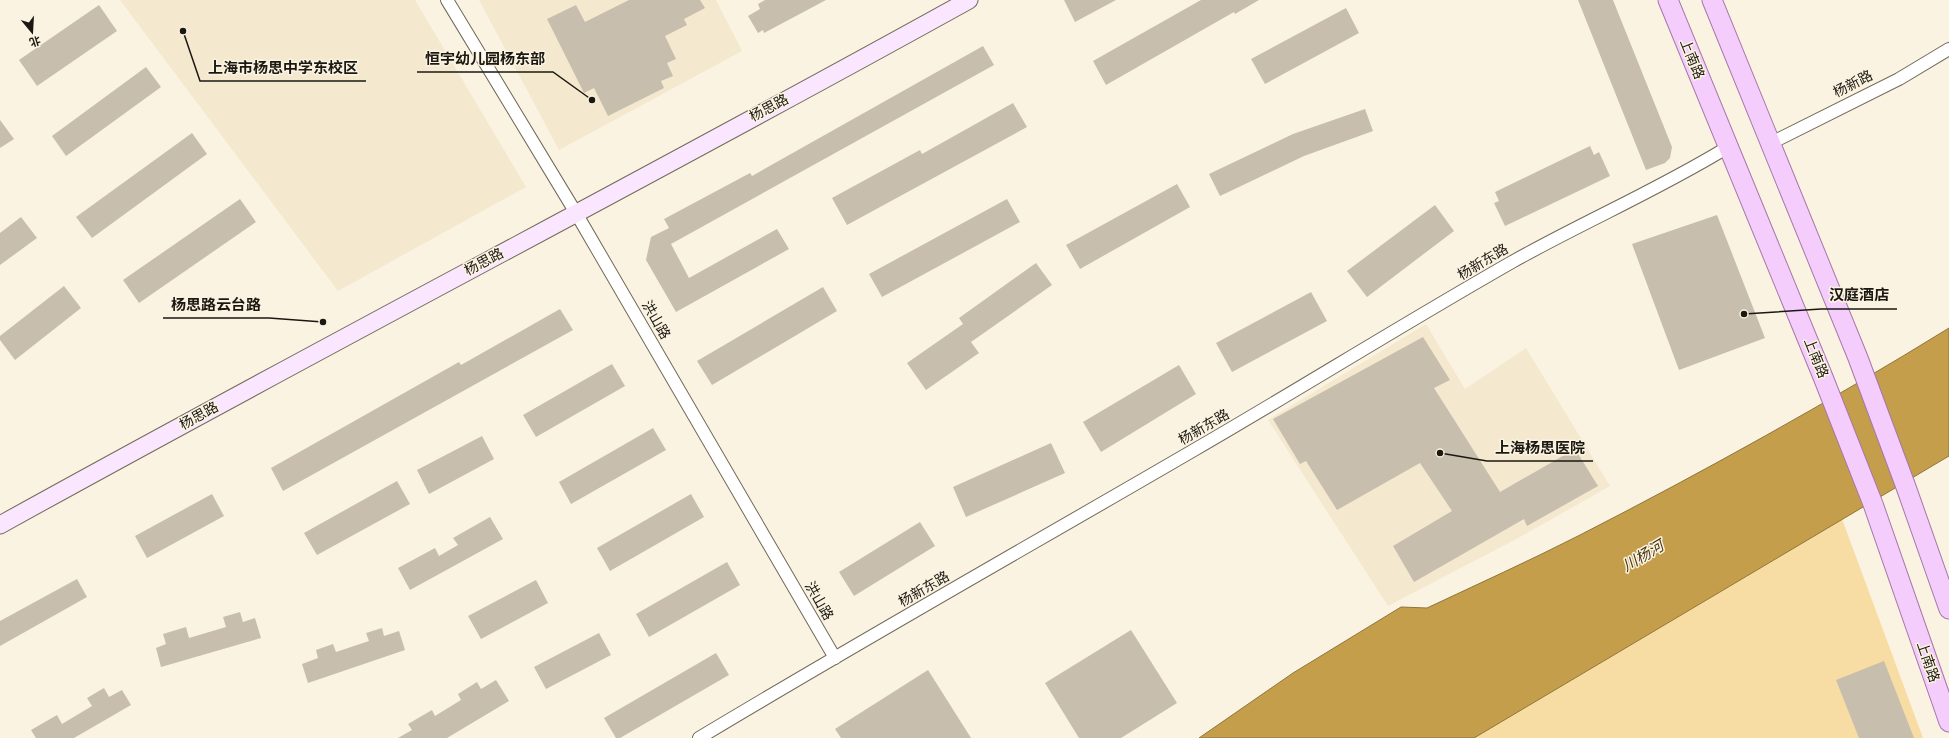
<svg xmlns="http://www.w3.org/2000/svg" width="1949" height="738" viewBox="0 0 1949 738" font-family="Signika,'Noto Sans SC',sans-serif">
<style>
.built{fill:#f4e8cf}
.green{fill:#f7dca3}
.water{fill:#c49e4b;stroke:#91763a}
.building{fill:#c7bead}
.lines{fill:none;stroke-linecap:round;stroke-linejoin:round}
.street-casing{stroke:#726a5a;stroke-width:14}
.secondary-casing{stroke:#726a5a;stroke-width:19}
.primary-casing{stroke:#a578a9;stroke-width:21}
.street{stroke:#fff;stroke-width:12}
.secondary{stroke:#fae6fe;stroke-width:17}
.primary{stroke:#f5cdfd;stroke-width:19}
.labels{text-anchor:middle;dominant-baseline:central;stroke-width:3;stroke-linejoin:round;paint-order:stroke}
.street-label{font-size:14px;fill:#1b1812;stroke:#fbf3e1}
.water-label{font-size:15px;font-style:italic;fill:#493915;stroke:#fbf3e1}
.leader{fill:none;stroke:#1b1812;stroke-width:1.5}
.callout-dot{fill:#1b1812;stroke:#fbf3e1;stroke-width:1.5}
.callout-label{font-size:15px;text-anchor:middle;font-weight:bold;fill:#1b1812;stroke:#fbf3e1;stroke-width:3;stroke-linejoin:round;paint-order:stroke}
</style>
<rect width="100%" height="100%" fill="#fbf3e1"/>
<g class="built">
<polygon points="120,0 415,0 526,187 338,291"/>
<polygon points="479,0 716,0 742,51 559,150"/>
<polygon points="1426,324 1465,389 1526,348 1610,486 1522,536 1388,606 1268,420"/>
</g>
<polygon class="green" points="1842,519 1923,738 1474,738"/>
<path class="water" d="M 1949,328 L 1949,456 L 1474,738 L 1199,738 L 1293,673 L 1401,607 L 1427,608 C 1478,584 1529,561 1580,535 C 1705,471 1829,402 1949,328 Z"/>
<g class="building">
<polygon points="629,0 700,0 705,8 684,19 687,25 665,36 676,59 667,63 673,76 661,81 664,88 608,116 594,88 584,93 547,19 576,5 585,22"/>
<polygon points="765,0 826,0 764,33 763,30 758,33 748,16 760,9 758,4"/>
<polygon points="1064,0 1116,0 1075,22"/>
<polygon points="1201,0 1259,0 1235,14 1234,12 1106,85 1093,61"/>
<polygon points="1578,0 1613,0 1672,147 1670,158 1665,163 1646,170"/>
<polygon points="99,5 117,31 37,86 19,60"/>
<polygon points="1346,8 1359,33 1265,84 1251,59"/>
<polygon points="983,46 994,65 671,244 689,278 777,229 789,249 676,312 646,260 651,237 669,228 664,219 750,173 752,176"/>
<polygon points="146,67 161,87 66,156 52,136"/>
<polygon points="1013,103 1027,127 847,225 832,198 920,150 922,154"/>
<polygon points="1365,109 1373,131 1304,156 1220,196 1209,174 1293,134"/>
<polygon points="0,120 14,139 0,148"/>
<polygon points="192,133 207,154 92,238 76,217"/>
<polygon points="1590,146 1594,155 1599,152 1610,176 1505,226 1494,203 1499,201 1495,192"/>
<polygon points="1177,184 1190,207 1080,269 1066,245"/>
<polygon points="240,199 256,222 139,303 123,280"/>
<polygon points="1007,199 1020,222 882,297 869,274"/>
<polygon points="1435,205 1454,231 1367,297 1347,271"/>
<polygon points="1717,215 1765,338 1679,370 1632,244"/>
<polygon points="21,217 37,238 0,265 0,233"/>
<polygon points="1036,263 1052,285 971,342 979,353 926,390 907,363 963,324 959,318"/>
<polygon points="64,286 81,308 15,360 0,340 0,336"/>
<polygon points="823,287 837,311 712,385 697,361"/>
<polygon points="1311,292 1327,321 1232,372 1216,343"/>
<polygon points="560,309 573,330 283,491 271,468 459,362 461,365"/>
<polygon points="1423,337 1450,380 1434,388 1500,492 1575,449 1598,486 1527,526 1524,519 1414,582 1393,546 1452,511 1420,463 1337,510 1306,461 1300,464 1273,419"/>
<polygon points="612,364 625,386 536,437 523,415"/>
<polygon points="1179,365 1196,394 1101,452 1083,422"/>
<polygon points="653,428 666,450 571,504 559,482"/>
<polygon points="482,436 494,459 429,494 417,470"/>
<polygon points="1051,443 1065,473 966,517 953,487"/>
<polygon points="397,481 410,504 317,555 304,533"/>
<polygon points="212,494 224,516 147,558 135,536"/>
<polygon points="691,494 704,517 610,571 597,548"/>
<polygon points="490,517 503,539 410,590 398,568 435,548 439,556 458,545 453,538"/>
<polygon points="920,522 935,546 854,596 839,572"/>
<polygon points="727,562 740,585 649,637 636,614"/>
<polygon points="77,579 87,597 0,646 0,621"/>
<polygon points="536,580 548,603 481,639 468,616"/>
<polygon points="240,612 243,622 255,618 261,638 161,667 156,648 166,644 163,634 186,627 189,638 226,627 223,617"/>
<polygon points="382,628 384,636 399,631 405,650 308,683 302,664 318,658 316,650 333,644 336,652 369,641 366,633"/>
<polygon points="1131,630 1177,703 1121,738 1079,738 1045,683"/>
<polygon points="599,633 611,655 546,689 534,667"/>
<polygon points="716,653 729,675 620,738 616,738 604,718"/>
<polygon points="1884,661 1914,738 1859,738 1836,680"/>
<polygon points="928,670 971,738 841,738 835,729"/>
<polygon points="496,680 509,701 447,738 398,738 412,730 408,724 432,710 435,716 461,700 458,694 477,682 481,689"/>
<polygon points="104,688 109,697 122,690 131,705 74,738 36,738 31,730 57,715 62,724 92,706 87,698"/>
</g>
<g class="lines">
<defs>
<g id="street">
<polyline points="447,0 576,213 835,658"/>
<polyline points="1769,144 1899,79 1949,49"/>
<path d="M 699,738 C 862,640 1029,546 1194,450 C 1301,388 1405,323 1512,262 C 1583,222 1658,190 1728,147"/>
</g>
<path id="secondary" d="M 0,525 C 321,347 648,178 969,0"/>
<g id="primary">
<polyline points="1668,0 1823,377 1873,504 1949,722"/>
<polyline points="1712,0 1858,358 1906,487 1949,609"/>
</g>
</defs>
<use href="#street" class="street-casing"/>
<use href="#secondary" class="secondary-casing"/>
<use href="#primary" class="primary-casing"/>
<use href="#street" class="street"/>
<use href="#secondary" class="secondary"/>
<use href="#primary" class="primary"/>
</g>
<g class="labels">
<g class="street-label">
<text transform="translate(1692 59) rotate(68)">上南路</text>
<text transform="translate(1853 84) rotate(-27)">杨新路</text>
<text transform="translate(769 108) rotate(-28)">杨思路</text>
<text transform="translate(484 262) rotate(-28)">杨思路</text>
<text transform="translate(1483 262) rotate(-31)">杨新东路</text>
<text transform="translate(656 320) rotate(60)">洪山路</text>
<text transform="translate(1816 358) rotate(68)">上南路</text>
<text transform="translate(199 416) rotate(-29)">杨思路</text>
<text transform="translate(1204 427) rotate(-30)">杨新东路</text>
<text transform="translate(924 589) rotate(-30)">杨新东路</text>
<text transform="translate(819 601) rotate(60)">洪山路</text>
<text transform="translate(1928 662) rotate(71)">上南路</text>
</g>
<g class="water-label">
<text transform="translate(1643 556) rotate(-31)">川杨河</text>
</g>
</g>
<path class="leader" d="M592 100L553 72H417M183 31L200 81H366M1744 314L1821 309H1897M323 322L269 318H163M1440 453L1487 461H1593"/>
<g class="callout-dot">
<circle cx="592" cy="100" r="4"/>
<circle cx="183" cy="31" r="4"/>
<circle cx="1744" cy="314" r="4"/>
<circle cx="323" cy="322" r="4"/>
<circle cx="1440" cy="453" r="4"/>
</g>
<g class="callout-label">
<text x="485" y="64">恒宇幼儿园杨东部</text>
<text x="283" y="73">上海市杨思中学东校区</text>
<text x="1859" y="300">汉庭酒店</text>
<text x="216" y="310">杨思路云台路</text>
<text x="1540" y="453">上海杨思医院</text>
</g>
<g transform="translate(32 32) rotate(162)" stroke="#fbf3e1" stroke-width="3" paint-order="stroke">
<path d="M0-3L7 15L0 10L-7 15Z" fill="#1b1812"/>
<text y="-6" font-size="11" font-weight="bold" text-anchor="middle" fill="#1b1812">北</text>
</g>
</svg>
